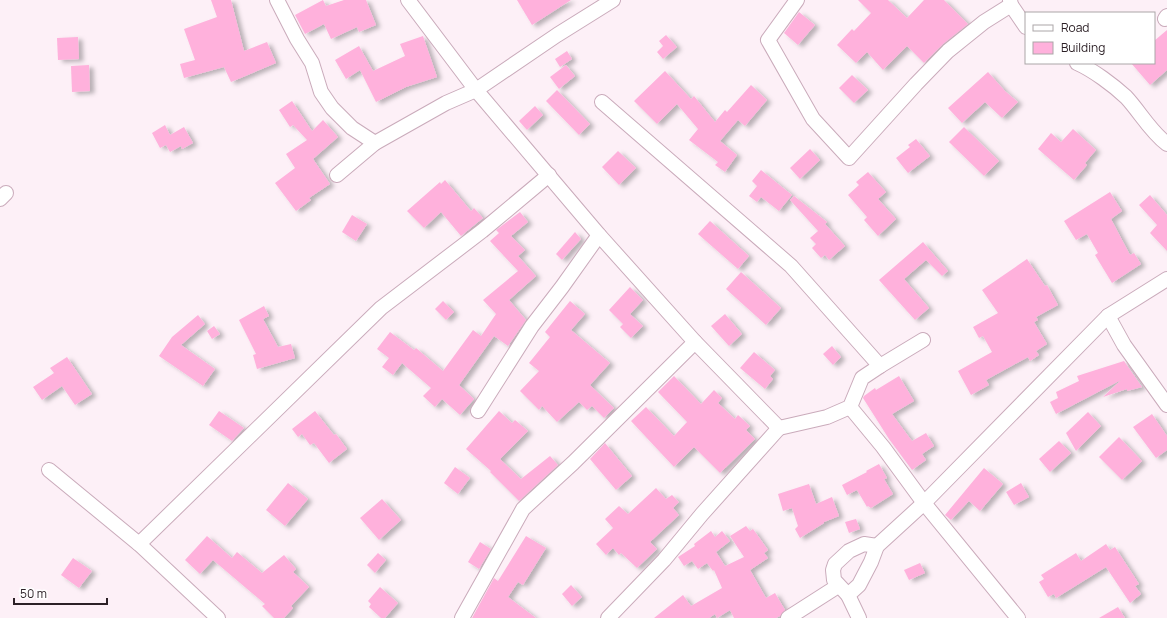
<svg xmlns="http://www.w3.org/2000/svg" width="1167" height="618" viewBox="0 0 1167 618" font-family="Manrope,sans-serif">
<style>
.building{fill:#ffb1dc;filter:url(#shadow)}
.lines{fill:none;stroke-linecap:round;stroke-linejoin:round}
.street-casing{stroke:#caabbb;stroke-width:16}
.street{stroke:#fff;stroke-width:14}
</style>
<defs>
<filter id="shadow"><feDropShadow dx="4.5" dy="2.5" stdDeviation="2" flood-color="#0004"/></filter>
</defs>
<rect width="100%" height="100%" fill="#fdf0f7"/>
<g class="building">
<polygon points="211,0 231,0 244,51 267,42 276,63 231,82 224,67 184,78 180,64 195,60 184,29 217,17"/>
<polygon points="323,0 326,6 344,0 366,0 376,25 359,32 357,27 331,39 324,24 305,34 295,15"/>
<polygon points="517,0 571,0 532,25"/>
<polygon points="858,0 888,0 907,18 924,0 944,0 968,24 943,44 924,63 907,46 883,70 867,52 856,63 837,45 852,29 854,31 871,13"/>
<polygon points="799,12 815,25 798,45 784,33"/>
<polygon points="1167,30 1167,70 1150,85 1131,63 1154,63 1154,41"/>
<polygon points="666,35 677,47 663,59 657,52 663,46 659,41"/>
<polygon points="423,36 437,77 406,87 376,102 360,70 346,79 335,60 359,46 373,71 405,56 400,44"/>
<polygon points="78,37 79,59 58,60 57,38"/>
<polygon points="567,51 572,59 560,67 555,59"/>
<polygon points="89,65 90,91 72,92 71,66"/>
<polygon points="566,65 575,76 559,89 550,77"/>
<polygon points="665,71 691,99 694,96 715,122 725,110 727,112 751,85 767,100 745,126 738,120 720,141 737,155 725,172 715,165 718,162 689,140 698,129 677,104 657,124 634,101"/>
<polygon points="988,72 1005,91 1018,102 1002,118 985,102 962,123 948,108"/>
<polygon points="852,75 868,90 854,103 839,88"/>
<polygon points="557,90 590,124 579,135 546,101"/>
<polygon points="292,101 312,131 323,120 338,137 313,159 330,184 309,198 311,200 296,211 275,183 295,168 286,154 307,140 293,125 290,127 279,110"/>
<polygon points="535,106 543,115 527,130 519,121"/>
<polygon points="165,125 170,135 184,127 193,143 182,149 181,146 170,152 166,145 160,148 152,133"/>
<polygon points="964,127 999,161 984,176 949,142"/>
<polygon points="1073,129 1096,150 1085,163 1087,165 1074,180 1038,149 1051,133 1061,142"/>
<polygon points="916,139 930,156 908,173 896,158 910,147 908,145"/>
<polygon points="810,149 820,160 800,179 790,168"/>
<polygon points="618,151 636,168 619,185 602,167"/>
<polygon points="761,170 792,195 779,211 761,197 757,202 749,196 757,186 752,181"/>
<polygon points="868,172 886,192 878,199 896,219 878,236 864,220 867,217 848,195 859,185 856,182"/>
<polygon points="445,180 471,211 474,208 483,218 461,236 441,212 424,228 407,211 440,182 441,184"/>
<polygon points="1110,192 1122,211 1111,219 1130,255 1134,253 1141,264 1112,283 1095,255 1098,253 1087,234 1076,240 1064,221"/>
<polygon points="1150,195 1167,215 1167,251 1150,233 1157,225 1139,205"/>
<polygon points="794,196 827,222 825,224 845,246 829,260 825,255 821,258 812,248 816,244 810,238 818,231 790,200"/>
<polygon points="520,212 528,222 511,236 525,250 518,256 536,276 509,300 526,320 508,346 494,336 459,385 474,399 460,415 442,399 435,407 423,396 431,388 402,363 393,375 382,367 389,358 377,349 390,332 414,350 416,348 443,371 473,330 481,336 496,314 483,300 518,271 490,241 499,233 496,230"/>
<polygon points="352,215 367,224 356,241 342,232"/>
<polygon points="710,221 749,256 738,269 698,234"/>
<polygon points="575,232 581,239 562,260 556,254"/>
<polygon points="923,242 948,271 942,276 926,260 904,279 929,308 915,320 879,280"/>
<polygon points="1027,259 1045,286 1047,285 1058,305 1036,317 1038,320 1034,322 1047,344 1036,351 1039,355 1030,361 1028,357 986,380 989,385 971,395 958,371 992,352 983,336 979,338 973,327 998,313 982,290"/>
<polygon points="741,272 781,308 766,325 726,289"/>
<polygon points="630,287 643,300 630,314 643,326 631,338 620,327 623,324 609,310"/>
<polygon points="443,301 454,312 446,320 435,309"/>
<polygon points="570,301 585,314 571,330 610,363 590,385 614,408 604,418 592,406 587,410 579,402 557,422 542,406 539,410 520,391 539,371 529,363 550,337 545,332"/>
<polygon points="264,306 269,316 263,319 278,347 291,344 295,358 257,369 253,355 256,354 239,320"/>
<polygon points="725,314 742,334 729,346 711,326"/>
<polygon points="198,315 205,324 181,345 215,369 203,386 159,356 172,337"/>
<polygon points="214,326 220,334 212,339 207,331"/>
<polygon points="832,346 841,357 833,365 823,354"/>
<polygon points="754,352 775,370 770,376 773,379 765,389 740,368"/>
<polygon points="67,357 92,394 75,405 62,386 42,400 33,387 54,373 50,368"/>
<polygon points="1124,361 1142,387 1127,391 1127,389 1103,397 1121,380 1056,414 1050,402 1058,398 1056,392 1079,381 1077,376"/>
<polygon points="674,376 701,404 714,390 722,398 718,403 735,419 738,415 750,426 746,430 755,439 720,473 694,447 674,467 631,421 646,407 674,436 687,422 658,392"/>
<polygon points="899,376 914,401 892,414 912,441 926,433 934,446 922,454 926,460 912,470 889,439 863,398 864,396 875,388 876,390"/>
<polygon points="219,411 244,428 232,441 209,425"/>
<polygon points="315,411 334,435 336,434 347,449 329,463 314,443 310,445 302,434 298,437 292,429"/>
<polygon points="499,411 512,423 515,420 528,431 500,459 521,479 550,456 558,465 519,501 490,472 491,471 466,449"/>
<polygon points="1088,412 1101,426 1076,451 1066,433"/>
<polygon points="1152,414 1167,436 1167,450 1156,458 1133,427"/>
<polygon points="1119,437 1142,461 1122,480 1099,457"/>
<polygon points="1059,441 1071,453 1050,472 1039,459"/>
<polygon points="605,443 632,476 616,490 590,459"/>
<polygon points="879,464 887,478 884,479 893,494 871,508 868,506 867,507 857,490 847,495 842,485 867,472 866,471"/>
<polygon points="455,467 470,478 458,494 444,483"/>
<polygon points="984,468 1003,484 980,511 969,501 951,520 945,515"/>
<polygon points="288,483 308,499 285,526 266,510"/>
<polygon points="1021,483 1029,497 1014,505 1006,492"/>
<polygon points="809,484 816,504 832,497 839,516 824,522 824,523 800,538 795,529 798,526 792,508 783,511 778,494"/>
<polygon points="656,488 666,499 672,495 679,502 673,508 679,515 650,542 657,549 637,568 621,553 619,555 613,548 606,555 596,544 613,528 605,519 619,506 628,514"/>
<polygon points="382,499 401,520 379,540 360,518"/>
<polygon points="856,519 860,529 849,533 845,522"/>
<polygon points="746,526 750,531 753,529 768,550 764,553 768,558 750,570 766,598 775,593 785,610 780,616 776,618 734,618 730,610 717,618 715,614 709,618 654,618 683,595 691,606 722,588 714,570 713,571 707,563 698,569 692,561 684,566 678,557 695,546 694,544 711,531 715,537 722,531 730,541 716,552 725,566 744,557 730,536"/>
<polygon points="207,536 232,558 237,552 262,573 284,555 296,569 293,572 309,587 291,606 293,608 284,618 274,618 262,606 265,604 213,560 200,574 185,560"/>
<polygon points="526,536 546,548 523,585 518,582 508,597 536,618 472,618 494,578 498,581"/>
<polygon points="480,542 491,549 479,569 468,562"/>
<polygon points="1106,544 1110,550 1115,547 1139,584 1135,586 1141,594 1130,603 1106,567 1056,598 1054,594 1048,597 1039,582 1044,579 1041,575 1076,553 1081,561"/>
<polygon points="378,553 386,560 375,573 367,565"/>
<polygon points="73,558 92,571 79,588 61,575"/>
<polygon points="920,563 925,573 909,580 904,570"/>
<polygon points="571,585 582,597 572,606 562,594"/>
<polygon points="380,587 398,603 385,618 381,618 369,607 371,604 368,601"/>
<polygon points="1118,607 1125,618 1099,618"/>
</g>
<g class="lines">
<defs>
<g id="street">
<polyline points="277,0 297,39 312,63 321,92 332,108 352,128 375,143"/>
<polyline points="408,0 476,90 599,235 695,342 779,428 827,417 850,407 862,378 880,366 923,340"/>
<polyline points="797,0 768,40 813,119 849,158 916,84 948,51 984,22 1011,5"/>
<polyline points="1010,0 1011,5 1026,27"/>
<polyline points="1165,19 1167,16"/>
<path d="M 1077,63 C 1093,70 1113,85 1126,97 C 1140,112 1150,131 1167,144"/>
<polyline points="602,102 791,266 880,366"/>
<polyline points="337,175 375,143 446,103 476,90 557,35 613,0"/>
<polyline points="0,199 6,193"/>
<polyline points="1108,316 1124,345 1167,405"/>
<polyline points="850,407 883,447 924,503 1018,618"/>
<polyline points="478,411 532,326 562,287 599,235"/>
<polyline points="49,470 139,544 218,618"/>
<polyline points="139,544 381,308 482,231 549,175"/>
<polyline points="848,595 834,580 833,570 835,564 849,551 864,544 877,546"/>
<polyline points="462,618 523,509 573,463 695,342"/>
<polyline points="608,618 664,560 702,514 779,428"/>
<polyline points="788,618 838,586"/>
<polyline points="859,618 848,595 859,585 871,562 877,546 924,503 1108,316 1167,279"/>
</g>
</defs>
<use href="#street" class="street-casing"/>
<use href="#street" class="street"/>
</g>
<rect x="1025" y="12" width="130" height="52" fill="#ffffff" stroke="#aba6a8"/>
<rect x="1033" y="25" width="20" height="6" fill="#ffffff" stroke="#aba6a8"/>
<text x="1061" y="32" font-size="12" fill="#2c2026">Road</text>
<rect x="1033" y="42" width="20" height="12" fill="#ffb1dc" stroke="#aba6a8"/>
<text x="1061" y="52" font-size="12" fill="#2c2026">Building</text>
<path d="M14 598v6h93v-6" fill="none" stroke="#2c2026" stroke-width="2"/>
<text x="20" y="598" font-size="12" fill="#2c2026" stroke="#ffffff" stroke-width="3" paint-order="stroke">50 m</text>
</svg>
